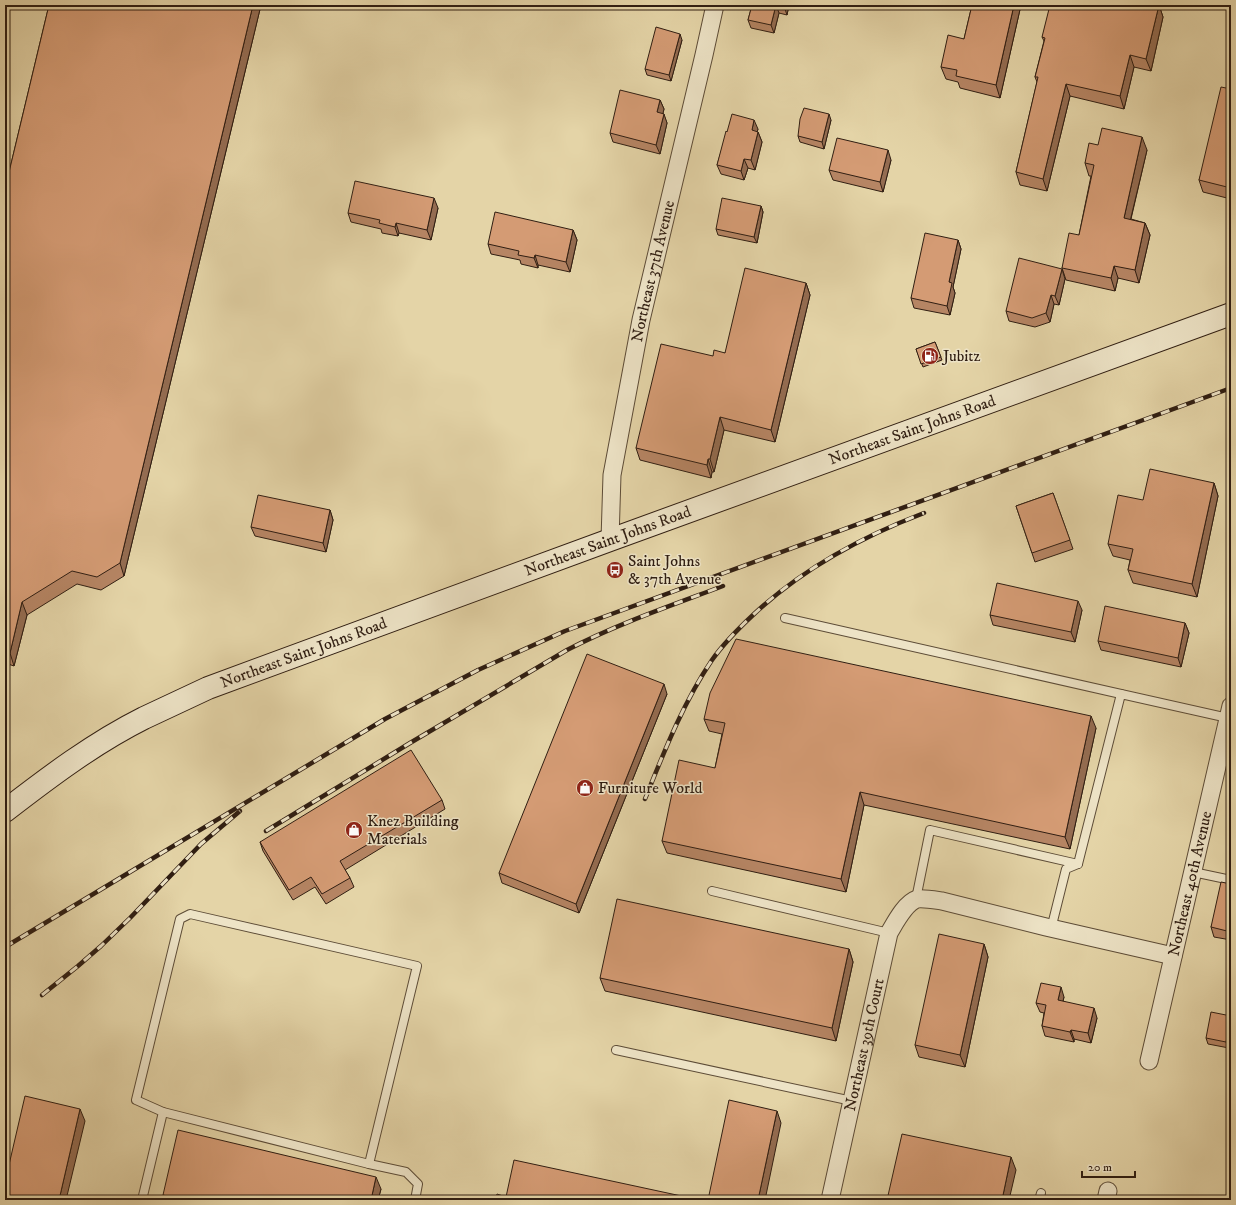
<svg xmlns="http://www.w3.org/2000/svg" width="1236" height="1205" viewBox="0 0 1236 1205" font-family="'IM FELL DW Pica',serif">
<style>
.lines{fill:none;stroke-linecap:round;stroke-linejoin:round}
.service-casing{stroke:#5d4c37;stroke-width:10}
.minor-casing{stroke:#5d4c37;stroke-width:19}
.secondary-casing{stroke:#301e12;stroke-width:24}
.service{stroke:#ede3c6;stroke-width:8}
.minor{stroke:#ede3c6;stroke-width:17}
.secondary{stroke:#ede3c6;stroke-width:22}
.rail-casing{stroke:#301e12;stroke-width:4.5}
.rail{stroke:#ede3c6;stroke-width:3;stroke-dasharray:9;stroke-linecap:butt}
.wall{fill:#b68564;stroke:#301e12}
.shaded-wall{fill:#946c51;stroke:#301e12}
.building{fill:#d49b74;stroke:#301e12}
.labels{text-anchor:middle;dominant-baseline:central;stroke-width:3;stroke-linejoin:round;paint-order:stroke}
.street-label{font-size:16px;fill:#301e12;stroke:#ede3c6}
.poi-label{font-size:16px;fill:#301e12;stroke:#ede3c6;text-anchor:start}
</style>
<rect width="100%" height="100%" fill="#e4d4a7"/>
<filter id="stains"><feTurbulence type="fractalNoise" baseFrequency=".005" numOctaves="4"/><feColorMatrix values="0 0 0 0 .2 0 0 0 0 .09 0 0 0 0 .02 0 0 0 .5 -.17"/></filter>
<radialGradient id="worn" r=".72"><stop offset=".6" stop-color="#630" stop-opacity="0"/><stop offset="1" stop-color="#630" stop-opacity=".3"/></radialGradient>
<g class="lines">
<defs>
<g id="service">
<polyline points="785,618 1121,694"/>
<polyline points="1193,872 1231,880"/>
<polyline points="712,891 889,933"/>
<polyline points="916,899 930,830 1078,864"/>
<polyline points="1051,929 1066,869 1078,864 1121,694 1228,718"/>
<polyline points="616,1050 852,1101"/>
<polyline points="163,1112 369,1164"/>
<polyline points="142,1200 163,1112 136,1100 180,919 190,914 417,966 369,1164 406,1172 418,1184 415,1200"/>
<polyline points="1039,1200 1041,1193"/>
</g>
<g id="minor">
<path id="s1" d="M 610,540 L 612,475 L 641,320 L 704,55 L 715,5"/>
<path id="s2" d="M 1149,1061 L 1231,706"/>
<path id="s3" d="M 830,1200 L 889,933 C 895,923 905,903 917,899 C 923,898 935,900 942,901 L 1046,927 L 1173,956"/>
<polyline points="1106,1200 1108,1191"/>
</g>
<g id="secondary">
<path id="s4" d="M 5,811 C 49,777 94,743 144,718 C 165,708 187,698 208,688 L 610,540 L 1231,314"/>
</g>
</defs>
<use href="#service" class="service-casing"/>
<use href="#minor" class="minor-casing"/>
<use href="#secondary" class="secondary-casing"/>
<use href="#service" class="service"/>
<use href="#minor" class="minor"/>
<use href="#secondary" class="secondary"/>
<defs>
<g id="rail">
<path d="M 645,799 C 664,752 683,703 712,660 C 724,643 738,629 753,615 C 802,569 861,537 924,513"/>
<path d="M 266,831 L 410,743 L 567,650 C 617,624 670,606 723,586"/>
<polyline points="5,947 385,719 478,670 565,631 1231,388"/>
<polyline points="42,995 78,966 101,946 130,918 201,844 240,811"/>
</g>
</defs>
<use href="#rail" class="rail-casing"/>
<use href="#rail" class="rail"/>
</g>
<g class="wall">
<polygon points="49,5 261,5 124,576 101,590 77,584 27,615 14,666 5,663 5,189"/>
<polygon points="749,5 789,5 787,15 779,13 774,33 751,28 748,20 751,9"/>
<polygon points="972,5 1021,5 1000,98 960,88 958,82 946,79 941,67 964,39"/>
<polygon points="1159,5 1163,17 1151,71 1134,67 1124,109 1070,96 1047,191 1020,185 1016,172 1037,82 1035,77 1044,41 1042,37"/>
<polygon points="1207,5 1221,5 1220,9 1207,6"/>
<polygon points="682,40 671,81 647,75 645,69"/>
<polygon points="1231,89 1231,199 1203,192 1199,180"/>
<polygon points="660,100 664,109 663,113 667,123 660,154 613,142 610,133"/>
<polygon points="831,120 824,149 800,142 798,136"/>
<polygon points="758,129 757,132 758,132 762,142 755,170 748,168 744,180 721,174 717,165 727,132"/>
<polygon points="1098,145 1147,150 1131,219 1145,223 1150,235 1139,283 1118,278 1115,291 1066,280 1062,268 1079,235 1091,176 1089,176 1085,163"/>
<polygon points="891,160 883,192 833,180 829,170"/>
<polygon points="761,206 763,212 757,243 718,235 716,229"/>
<polygon points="438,208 431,240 399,233 398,236 382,233 381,229 351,222 348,213"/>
<polygon points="573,230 577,240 570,272 538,265 538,268 521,264 520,260 491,254 488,244"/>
<polygon points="958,240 961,249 953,287 955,293 950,315 914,308 911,298"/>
<polygon points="1065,279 1059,305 1054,304 1050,322 1035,327 1009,321 1006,311"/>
<polygon points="806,283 810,295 775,442 724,430 714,472 712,472 711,478 640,460 636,448 713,356 725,353"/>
<polygon points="935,342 942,360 923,367 916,349"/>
<polygon points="1214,483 1218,496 1197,597 1133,583 1128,570 1130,560 1113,556 1108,544 1143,500"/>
<polygon points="1053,493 1073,549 1035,562 1016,506"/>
<polygon points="330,510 333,520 326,552 255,536 251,527"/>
<polygon points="1082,610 1075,642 993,625 990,615"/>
<polygon points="1185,623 1189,633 1181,667 1101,650 1098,641"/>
<polygon points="667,694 579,913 502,883 499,873"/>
<polygon points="704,719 1096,728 1070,849 864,805 846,892 667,853 662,841 715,768 722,734 709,731"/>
<polygon points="442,800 445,809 345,870 350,878 354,887 326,904 315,887 293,900 263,851 260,842"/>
<polygon points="1231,884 1231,940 1214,937 1211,927"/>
<polygon points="984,944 988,957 965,1067 919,1057 915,1045"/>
<polygon points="849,949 853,962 836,1041 605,991 600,978"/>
<polygon points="1064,997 1063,1001 1097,1018 1091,1043 1074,1039 1074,1042 1045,1036 1042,1026 1044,1013 1040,1012 1036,1003"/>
<polygon points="1231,1016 1229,1048 1208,1044 1206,1038"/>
<polygon points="381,1189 378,1200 165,1200 163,1195"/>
</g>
<g class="shaded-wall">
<polygon points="253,5 261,5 124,576 120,563"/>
<polygon points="776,5 779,13 774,33 771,25"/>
<polygon points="784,5 789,5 787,15 784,6"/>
<polygon points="1014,5 1021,5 1000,98 996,85"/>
<polygon points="1159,5 1163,17 1151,71 1146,59"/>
<polygon points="680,34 682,40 671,81 669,75"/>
<polygon points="1130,55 1134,67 1124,109 1120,96"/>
<polygon points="1066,84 1070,96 1047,191 1043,179"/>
<polygon points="660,100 664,109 661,121 657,112"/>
<polygon points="664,114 667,123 660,154 656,145"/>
<polygon points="829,114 831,120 824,149 822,142"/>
<polygon points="754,120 758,129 755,140 752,130"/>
<polygon points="758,132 762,142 755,170 751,160"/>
<polygon points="1142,137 1147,150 1128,230 1124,218"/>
<polygon points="888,150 891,160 883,192 880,182"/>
<polygon points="744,159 748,168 744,180 741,171"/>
<polygon points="434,198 438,208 431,240 427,230"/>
<polygon points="761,206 763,212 757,243 754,237"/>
<polygon points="396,223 399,233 398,236 395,227"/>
<polygon points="1145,223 1150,235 1139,283 1135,270"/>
<polygon points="573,230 577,240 570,272 566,262"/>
<polygon points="958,240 961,249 953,287 955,293 950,315 947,306 949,282"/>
<polygon points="535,255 538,265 538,268 534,258"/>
<polygon points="1114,266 1118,278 1115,291 1111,278"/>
<polygon points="1062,269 1065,279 1059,305 1055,296"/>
<polygon points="806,283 810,295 775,442 771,430"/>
<polygon points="1051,295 1054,304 1050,322 1046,313"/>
<polygon points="720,417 724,430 714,472 710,459"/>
<polygon points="708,459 712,472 711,478 707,465"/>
<polygon points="1214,483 1218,496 1197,597 1192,584"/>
<polygon points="330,510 333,520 326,552 323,543"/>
<polygon points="1078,601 1082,610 1075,642 1071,632"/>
<polygon points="22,602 27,615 14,666 10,653"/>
<polygon points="1185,623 1189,633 1181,667 1178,658"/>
<polygon points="664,684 667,694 579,913 576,904"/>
<polygon points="1091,716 1096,728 1070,849 1065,837"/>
<polygon points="860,792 864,805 846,892 841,879"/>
<polygon points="984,944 988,957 965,1067 960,1055"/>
<polygon points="849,949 853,962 836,1041 832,1028"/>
<polygon points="1061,987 1064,997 1061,1009 1058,1000"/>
<polygon points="1094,1008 1097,1018 1091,1043 1088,1033"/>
<polygon points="1231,1019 1231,1037 1229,1048 1226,1042"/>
<polygon points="1071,1030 1074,1039 1074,1042 1070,1032"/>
<polygon points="80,1109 85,1121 66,1200 59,1200"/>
<polygon points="777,1111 781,1123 765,1200 758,1200"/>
<polygon points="1011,1157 1016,1170 1009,1200 1002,1200"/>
<polygon points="376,1177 381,1189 378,1200 371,1200"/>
</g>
<g class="building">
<polygon points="49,5 253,5 120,563 97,577 72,571 22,602 10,653 5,652 5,189"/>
<polygon points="752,5 776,5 771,25 748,20"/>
<polygon points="972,5 1014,5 996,85 956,76 957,70 941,67 948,35 964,39"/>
<polygon points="1050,5 1159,5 1146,59 1130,55 1120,96 1066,84 1043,179 1016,172 1038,77 1035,77 1045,38 1042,37"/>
<polygon points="656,27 680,34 669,75 645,69"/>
<polygon points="1221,87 1231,89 1231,188 1199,180"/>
<polygon points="620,90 660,100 657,112 664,114 656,145 610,133"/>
<polygon points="804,108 829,114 822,142 798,136 800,119"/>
<polygon points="732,114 754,120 752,130 758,132 751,160 744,159 741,171 717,165 726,131 727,132"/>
<polygon points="1102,128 1142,137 1124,218 1145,223 1135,270 1114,266 1111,278 1062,268 1069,233 1079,235 1094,165 1085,163 1089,143 1098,145"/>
<polygon points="837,138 888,150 880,182 829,170"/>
<polygon points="355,181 434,198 427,230 396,223 395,227 379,223 380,220 348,213"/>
<polygon points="722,198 761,206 754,237 716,229"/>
<polygon points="495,212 573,230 566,262 535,255 534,258 518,255 519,251 488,244"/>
<polygon points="925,233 958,240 949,282 952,283 947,306 911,298"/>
<polygon points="1019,258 1062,269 1055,296 1051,295 1046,313 1032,318 1006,311"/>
<polygon points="745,268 806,283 771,430 720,417 710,459 708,459 707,465 636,448 661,344 713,356 714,350 725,353"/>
<polygon points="935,342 941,357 921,364 916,349"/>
<polygon points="1150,469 1214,483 1192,584 1128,570 1133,549 1108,544 1118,495 1143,500"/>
<polygon points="1053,493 1070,540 1032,553 1016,506"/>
<polygon points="258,495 330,510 323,543 251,527"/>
<polygon points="997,583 1078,601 1071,632 990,615"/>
<polygon points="1105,606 1185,623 1178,658 1098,641"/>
<polygon points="736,639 1091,716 1065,837 860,792 841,879 662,841 679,760 715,768 725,723 704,719 710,693"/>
<polygon points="587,654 664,684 576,904 499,873"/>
<polygon points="411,750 442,800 340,861 350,878 322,894 311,877 289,890 260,842"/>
<polygon points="1221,882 1231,884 1231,932 1211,927"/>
<polygon points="617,899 849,949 832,1028 600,978"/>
<polygon points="939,934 984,944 960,1055 915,1045"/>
<polygon points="1041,983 1061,987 1058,1000 1094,1008 1088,1033 1071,1030 1070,1032 1042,1026 1046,1005 1036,1003"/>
<polygon points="1211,1012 1231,1016 1231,1019 1226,1042 1206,1038"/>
<polygon points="25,1096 80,1109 59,1200 5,1200 5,1182"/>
<polygon points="729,1100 777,1111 758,1200 708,1200"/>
<polygon points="178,1130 376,1177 371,1200 185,1200 163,1195"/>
<polygon points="902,1134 1011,1157 1002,1200 887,1200"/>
<polygon points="514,1160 700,1200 495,1200 497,1194 506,1197"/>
</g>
<defs>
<symbol id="fuel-disc" viewBox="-11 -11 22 22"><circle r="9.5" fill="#8f2418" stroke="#ede3c6"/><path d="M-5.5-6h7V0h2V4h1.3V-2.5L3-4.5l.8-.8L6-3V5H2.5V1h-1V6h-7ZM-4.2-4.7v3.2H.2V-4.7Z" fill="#fff"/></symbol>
<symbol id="bus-disc" viewBox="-11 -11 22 22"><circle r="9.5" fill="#8f2418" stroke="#ede3c6"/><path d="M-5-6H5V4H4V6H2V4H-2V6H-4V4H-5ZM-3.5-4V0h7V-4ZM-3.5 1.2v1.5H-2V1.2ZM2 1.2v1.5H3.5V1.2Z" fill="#fff"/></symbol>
<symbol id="shop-disc" viewBox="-11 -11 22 22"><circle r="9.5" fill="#8f2418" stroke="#ede3c6"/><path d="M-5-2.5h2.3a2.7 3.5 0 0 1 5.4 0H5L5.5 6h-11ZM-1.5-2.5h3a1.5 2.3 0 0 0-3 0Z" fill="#fff"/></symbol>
</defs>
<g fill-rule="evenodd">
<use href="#fuel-disc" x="920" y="346" width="20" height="20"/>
<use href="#bus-disc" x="605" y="560" width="20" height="20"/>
<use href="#shop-disc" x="575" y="778" width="20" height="20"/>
<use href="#shop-disc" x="344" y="820" width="20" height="20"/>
</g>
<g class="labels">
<g class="street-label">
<text stroke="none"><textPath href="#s1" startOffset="273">Northeast 37th Avenue</textPath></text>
<text stroke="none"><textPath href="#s4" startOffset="988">Northeast Saint Johns Road</textPath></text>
<text stroke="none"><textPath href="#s4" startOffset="664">Northeast Saint Johns Road</textPath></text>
<text stroke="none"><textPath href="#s4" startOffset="340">Northeast Saint Johns Road</textPath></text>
<text stroke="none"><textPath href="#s2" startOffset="182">Northeast 40th Avenue</textPath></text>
<text stroke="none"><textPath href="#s3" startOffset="159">Northeast 39th Court</textPath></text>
</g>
<g class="poi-label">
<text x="943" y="356">Jubitz</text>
<text x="628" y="561">Saint Johns<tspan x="628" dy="18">&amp; 37th Avenue</tspan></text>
<text x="598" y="788">Furniture World</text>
<text x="367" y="821">Knez Building<tspan x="367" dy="18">Materials</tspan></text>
</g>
</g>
<rect width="1236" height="1205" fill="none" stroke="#e4d4a7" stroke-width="20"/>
<rect x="6" y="6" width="1224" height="1193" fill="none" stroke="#301e12" stroke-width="2"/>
<rect x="10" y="10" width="1216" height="1185" fill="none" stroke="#301e12"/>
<path d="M1082 1171v6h53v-6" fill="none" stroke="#301e12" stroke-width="2"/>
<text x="1088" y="1171" font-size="12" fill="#301e12" stroke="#ede3c6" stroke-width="3" paint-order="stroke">20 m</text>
<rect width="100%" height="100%" filter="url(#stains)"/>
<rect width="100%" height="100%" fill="url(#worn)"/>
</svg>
